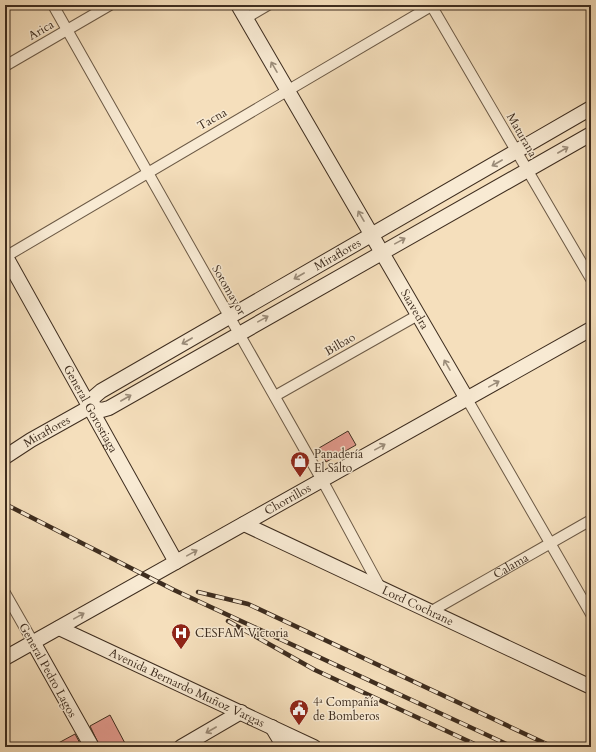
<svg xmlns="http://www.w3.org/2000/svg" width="596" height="752" viewBox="0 0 596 752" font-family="Cardo,serif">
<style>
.building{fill:#e49b8f;stroke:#3e2d1f}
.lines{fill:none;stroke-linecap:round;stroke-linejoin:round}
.street-casing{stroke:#6c5a46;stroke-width:12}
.secondary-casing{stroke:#3e2d1f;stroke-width:16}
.street{stroke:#f8ead3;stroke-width:10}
.secondary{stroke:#f8ead3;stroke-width:14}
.rail-casing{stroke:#3e2d1f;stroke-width:4.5}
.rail{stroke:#f8ead3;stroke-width:3;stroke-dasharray:9;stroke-linecap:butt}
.oneway{stroke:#9b8c79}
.labels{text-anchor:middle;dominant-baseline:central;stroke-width:3;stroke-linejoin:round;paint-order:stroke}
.street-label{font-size:12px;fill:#3e2d1f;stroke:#f8ead3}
.poi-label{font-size:12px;fill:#3e2d1f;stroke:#f8ead3;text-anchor:start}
</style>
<rect width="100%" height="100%" fill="#f5dfbc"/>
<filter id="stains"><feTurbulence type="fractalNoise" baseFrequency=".005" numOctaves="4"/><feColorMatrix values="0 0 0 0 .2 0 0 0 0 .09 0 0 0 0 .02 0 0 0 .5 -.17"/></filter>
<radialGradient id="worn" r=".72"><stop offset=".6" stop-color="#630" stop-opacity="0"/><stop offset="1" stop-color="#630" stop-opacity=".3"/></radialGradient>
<g class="building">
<polygon points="348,431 356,445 326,462 319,448"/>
<polygon points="110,715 127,747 100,747 90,726"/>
<polygon points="75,734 82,747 51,747"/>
</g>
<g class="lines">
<defs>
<g id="street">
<polyline points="53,5 327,489 381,589"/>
<polyline points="431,5 591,279"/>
<polyline points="246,18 268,5"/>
<polyline points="5,66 110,5"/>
<polyline points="5,257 433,5"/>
<polyline points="275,396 418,315"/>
<polyline points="467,399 591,614"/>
<polyline points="5,593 33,642"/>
<path id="s1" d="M 430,612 L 591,520"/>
</g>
<g id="secondary">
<path id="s2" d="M 238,5 L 467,399"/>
<path id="s3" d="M 5,255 L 176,562"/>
<path id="s4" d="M 90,407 L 94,397 L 101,391 L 591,108"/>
<path id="s5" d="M 5,457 L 31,440 L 90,407 L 102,410 L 109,408 L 591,134"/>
<path id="s6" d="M 244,524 L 591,687"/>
<path id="s7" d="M 59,628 L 314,747"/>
<polyline points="33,642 92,747"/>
<path id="s8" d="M 5,658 L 591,329"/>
<polyline points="272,727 284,747"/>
<polyline points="181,747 241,712"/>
</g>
</defs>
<use href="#street" class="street-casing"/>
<use href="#secondary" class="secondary-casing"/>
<use href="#street" class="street"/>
<use href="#secondary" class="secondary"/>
<defs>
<g id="rail">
<polyline points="5,504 174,590 513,747"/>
<polyline points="198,592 248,604 553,747"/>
<polyline points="228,621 315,670 481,747"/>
</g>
</defs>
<use href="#rail" class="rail-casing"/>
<use href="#rail" class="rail"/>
</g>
<defs><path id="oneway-shaft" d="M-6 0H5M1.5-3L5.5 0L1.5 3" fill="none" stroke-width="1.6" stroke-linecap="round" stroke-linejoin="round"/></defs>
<g class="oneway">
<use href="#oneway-shaft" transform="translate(274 67) rotate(-120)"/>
<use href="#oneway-shaft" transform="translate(563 150) rotate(-30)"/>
<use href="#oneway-shaft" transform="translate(497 163) rotate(150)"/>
<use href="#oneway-shaft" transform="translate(361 216) rotate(-120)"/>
<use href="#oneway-shaft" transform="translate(400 241) rotate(-29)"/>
<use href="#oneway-shaft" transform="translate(299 276) rotate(150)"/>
<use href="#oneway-shaft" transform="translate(263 319) rotate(-29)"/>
<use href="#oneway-shaft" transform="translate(187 341) rotate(150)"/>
<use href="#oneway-shaft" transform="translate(447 365) rotate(-120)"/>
<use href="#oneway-shaft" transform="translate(494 384) rotate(-29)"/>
<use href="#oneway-shaft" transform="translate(126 398) rotate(-30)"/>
<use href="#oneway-shaft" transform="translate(380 447) rotate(-29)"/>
<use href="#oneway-shaft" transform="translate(192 553) rotate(-29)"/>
<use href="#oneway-shaft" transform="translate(79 616) rotate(-29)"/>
<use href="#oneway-shaft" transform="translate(211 730) rotate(150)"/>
</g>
<defs>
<symbol id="shop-pin" viewBox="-11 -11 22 30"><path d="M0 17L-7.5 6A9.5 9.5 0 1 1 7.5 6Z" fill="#8f2418" stroke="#f8ead3"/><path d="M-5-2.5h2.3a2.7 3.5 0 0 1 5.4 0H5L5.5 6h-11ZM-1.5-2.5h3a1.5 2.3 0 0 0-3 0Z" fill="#fff"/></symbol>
<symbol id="hospital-pin" viewBox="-11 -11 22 30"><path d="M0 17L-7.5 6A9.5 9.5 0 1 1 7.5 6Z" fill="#8f2418" stroke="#f8ead3"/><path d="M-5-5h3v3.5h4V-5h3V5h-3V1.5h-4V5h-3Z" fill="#fff"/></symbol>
<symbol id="civic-pin" viewBox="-11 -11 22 30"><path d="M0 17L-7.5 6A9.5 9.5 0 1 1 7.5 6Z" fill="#8f2418" stroke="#f8ead3"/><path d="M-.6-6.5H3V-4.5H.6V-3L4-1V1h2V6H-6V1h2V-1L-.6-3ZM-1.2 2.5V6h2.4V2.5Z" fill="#fff"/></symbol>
</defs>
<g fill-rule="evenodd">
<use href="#shop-pin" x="289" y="450" width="22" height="30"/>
<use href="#hospital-pin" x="170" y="622" width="22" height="30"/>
<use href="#civic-pin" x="288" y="698" width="22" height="30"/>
</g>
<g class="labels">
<g class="street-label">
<text transform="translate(41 30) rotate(-30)">Arica</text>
<text transform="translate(212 119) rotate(-30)">Tacna</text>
<text transform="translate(522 135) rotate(60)">Maturana</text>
<text stroke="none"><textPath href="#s4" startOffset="293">Miraflores</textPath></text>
<text transform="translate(229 290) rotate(60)">Sotomayor</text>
<text stroke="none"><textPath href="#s2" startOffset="352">Saavedra</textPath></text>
<text transform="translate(340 344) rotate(-30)">Bilbao</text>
<text stroke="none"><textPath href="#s3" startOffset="176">General Gorostiaga</textPath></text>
<text stroke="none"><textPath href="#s5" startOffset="49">Miraflores</textPath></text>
<text stroke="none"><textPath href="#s8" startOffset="324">Chorrillos</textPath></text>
<text stroke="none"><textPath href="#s1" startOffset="93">Calama</textPath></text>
<text stroke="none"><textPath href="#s6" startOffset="192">Lord Cochrane</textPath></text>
<text transform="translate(48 670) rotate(61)">General Pedro Lagos</text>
<text stroke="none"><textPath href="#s7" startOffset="141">Avenida Bernardo Muñoz Vargas</textPath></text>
</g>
<g class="poi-label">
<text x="314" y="454">Panadería<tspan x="314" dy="14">El Salto</tspan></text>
<text x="195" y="633">CESFAM Victoria</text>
<text x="313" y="702">4ª Compañía<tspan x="313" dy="14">de Bomberos</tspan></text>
</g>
</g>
<rect width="596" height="752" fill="none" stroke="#f5dfbc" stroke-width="20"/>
<rect x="6" y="6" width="584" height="740" fill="none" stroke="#3e2d1f" stroke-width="2"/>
<rect x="10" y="10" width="576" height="732" fill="none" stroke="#3e2d1f"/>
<rect width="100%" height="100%" filter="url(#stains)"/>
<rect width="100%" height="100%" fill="url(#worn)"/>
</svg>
